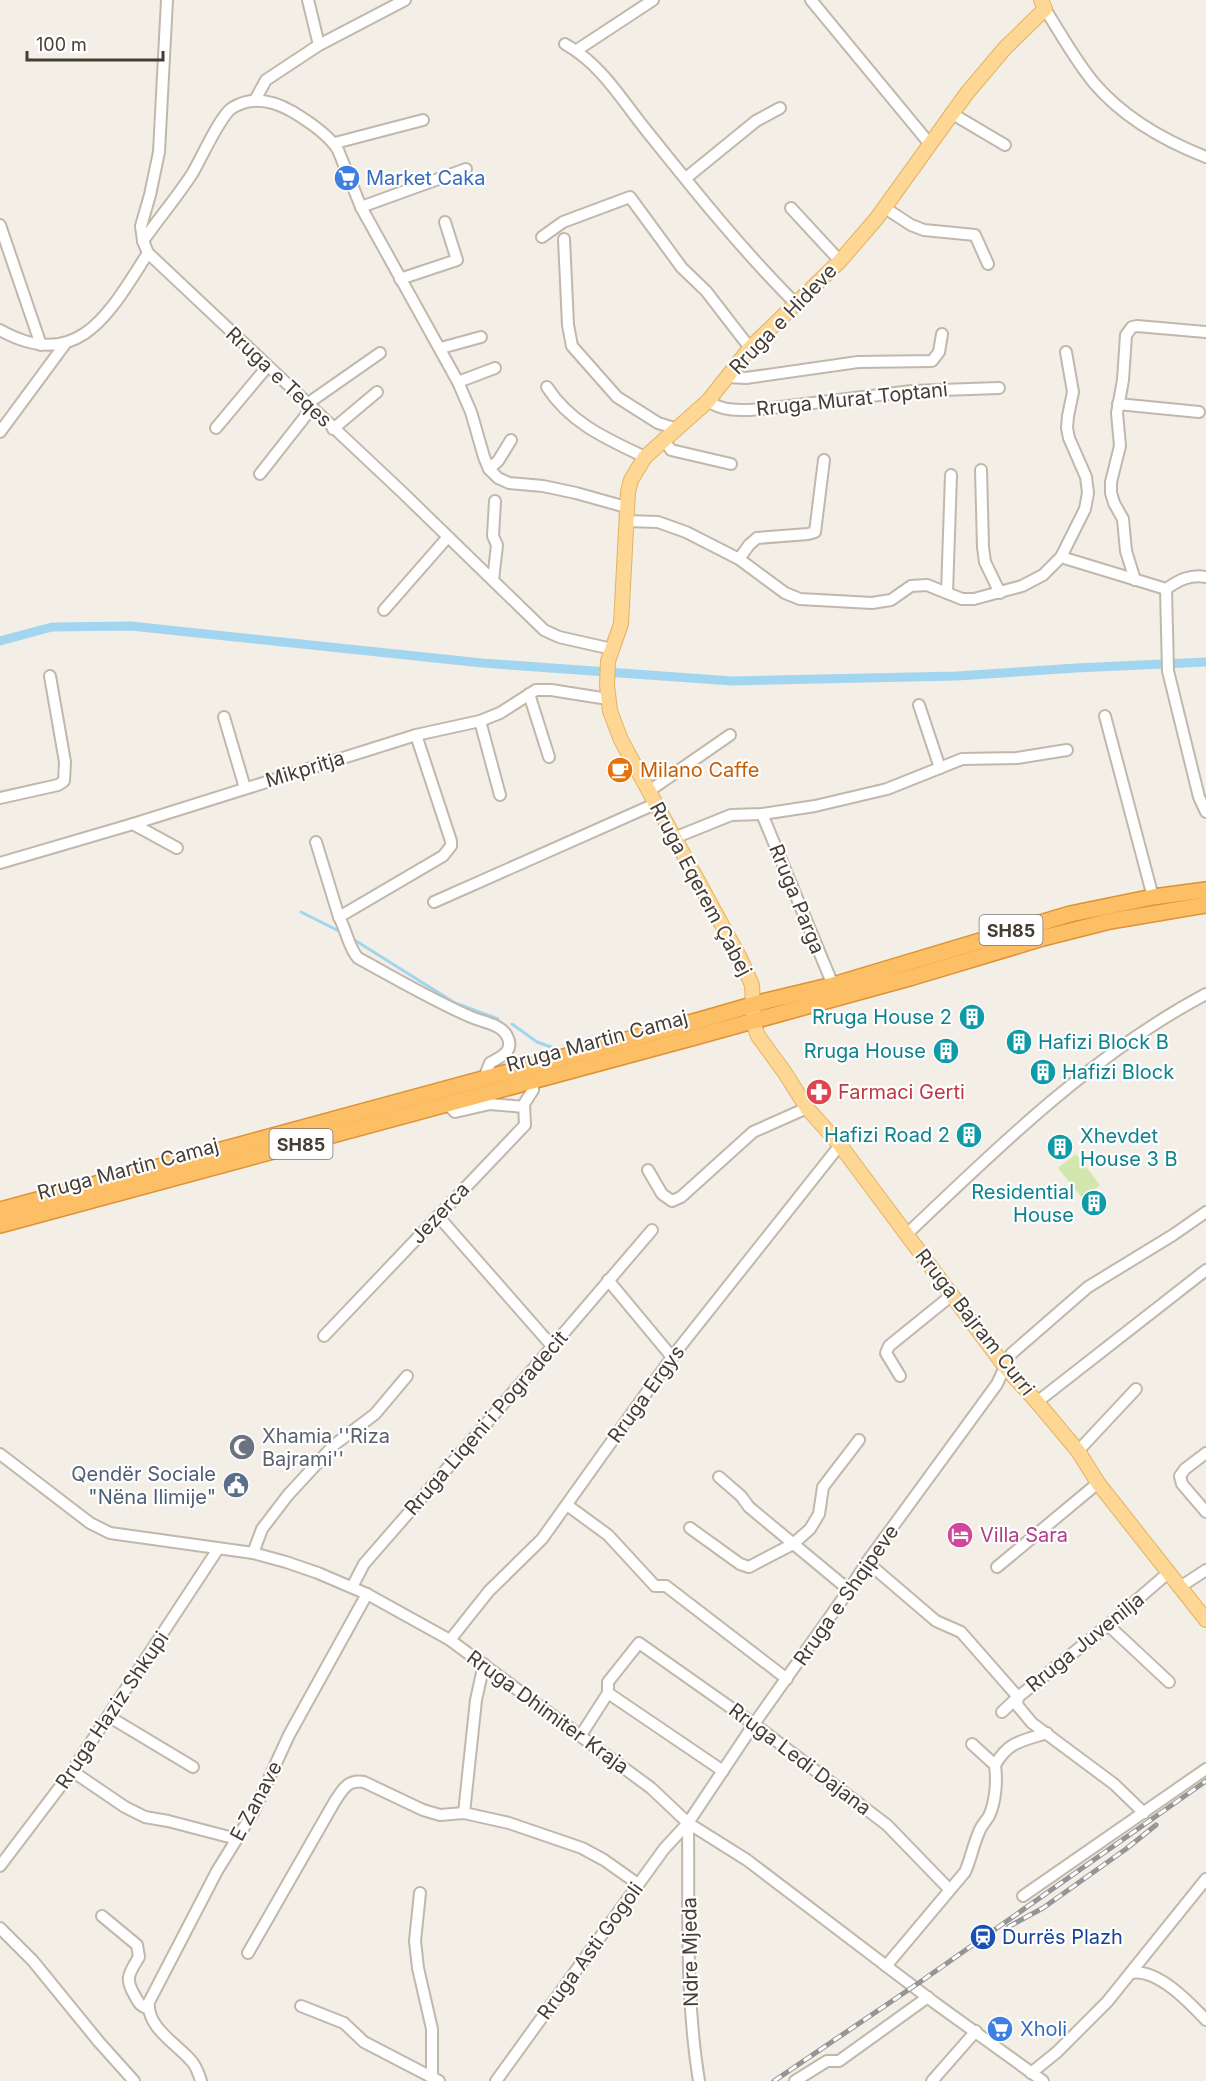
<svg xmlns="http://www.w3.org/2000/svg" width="1206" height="2081" viewBox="0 0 1206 2081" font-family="Inter,sans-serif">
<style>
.green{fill:#d2e7ae}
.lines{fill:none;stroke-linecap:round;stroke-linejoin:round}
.stream{stroke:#a2d6f0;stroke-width:3}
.canal{stroke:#a2d6f0;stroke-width:9}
.minor-casing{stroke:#c1b8ab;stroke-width:14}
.major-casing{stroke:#e3b363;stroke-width:16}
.highway-casing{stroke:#dd9236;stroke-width:18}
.minor{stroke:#fff;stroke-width:10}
.major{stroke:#fed794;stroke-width:14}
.highway{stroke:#fdbf66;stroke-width:15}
.rail-casing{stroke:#959595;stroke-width:5}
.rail{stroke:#fff;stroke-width:3;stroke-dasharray:9;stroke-linecap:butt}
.labels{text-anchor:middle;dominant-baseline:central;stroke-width:4.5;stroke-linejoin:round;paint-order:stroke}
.shield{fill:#fff;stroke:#7d7872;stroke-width:1.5}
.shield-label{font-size:18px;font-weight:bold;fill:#453e35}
.shop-label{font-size:20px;fill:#366cbe;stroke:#fff;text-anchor:start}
.street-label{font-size:20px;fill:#453e35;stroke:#fff}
.food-label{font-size:20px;fill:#c56008;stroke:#fff;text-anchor:start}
.culture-label{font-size:20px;fill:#0d838f;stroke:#fff;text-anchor:end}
.health-label{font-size:20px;fill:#be3a42;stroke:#fff;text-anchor:start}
.worship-label{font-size:20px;fill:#5b616d;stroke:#fff;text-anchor:start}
.service-label{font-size:20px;fill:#4e5e75;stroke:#fff;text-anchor:end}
.hotel-label{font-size:20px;fill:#b23c85;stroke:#fff;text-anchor:start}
.transit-label{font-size:20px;fill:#164399;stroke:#fff;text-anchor:start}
</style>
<rect width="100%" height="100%" fill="#f3eee6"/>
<polygon class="green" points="1076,1154 1100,1185 1083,1199 1058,1168"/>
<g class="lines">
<g class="stream">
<polyline points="301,912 341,932"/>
<polyline points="356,941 455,1003 498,1019"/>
<polyline points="512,1024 537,1042 554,1048"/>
</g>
<polyline class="canal" points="0,641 52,627 131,626 482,663 732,681 957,676 1076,668 1206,662"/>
<defs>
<g id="minor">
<polyline points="167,0 159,152 150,195 141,226 143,241 148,253 402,492 544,630 559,637 612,649"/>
<polyline points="308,0 319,45"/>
<polyline points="811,0 929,143"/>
<path d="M 1045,9 C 1061,34 1075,60 1094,83 C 1123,117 1165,141 1206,157"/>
<path d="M 565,44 C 601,64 621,99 646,130 C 694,190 742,250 796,304"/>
<polyline points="577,50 653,0"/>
<polyline points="255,100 266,80 319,45 405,0"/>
<polyline points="951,113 1005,145"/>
<polyline points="335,143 423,120"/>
<polyline points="686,178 756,121 780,108"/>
<polyline points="361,207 466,169"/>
<polyline points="791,208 840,261"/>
<polyline points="885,208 911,225 924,230 975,235 988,264"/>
<polyline points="0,225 41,345"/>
<polyline points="542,237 563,222 630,197 682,268 706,291 750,348"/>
<polyline points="564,239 568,325 572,346 617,397 658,423 677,429"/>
<path d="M 143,241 C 159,218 177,197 192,174 C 201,159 220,116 232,108 C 253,95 274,101 293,112 C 308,121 329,135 338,150 L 361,207 L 458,382 L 471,412 L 484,457 L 489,469 L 498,478 L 509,483 L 543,486 L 576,493 L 626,507"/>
<polyline points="400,279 457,260 445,222"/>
<path d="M 0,330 C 79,374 110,312 148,253"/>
<polyline points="441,348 481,337"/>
<polyline points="727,377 746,378 858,362 932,361 939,352 942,334"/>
<polyline points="458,382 495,368"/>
<path d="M 547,387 C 570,423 607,439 645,457"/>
<path d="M 708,401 C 725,413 744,410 764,409 L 912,391 L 999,388"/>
<polyline points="307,404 380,353"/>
<polyline points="1118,404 1199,412"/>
<polyline points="216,428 267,367"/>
<polyline points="333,429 377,392"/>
<polyline points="0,432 65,344"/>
<polyline points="664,440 671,450 731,464"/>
<polyline points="489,469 498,461 511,440"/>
<polyline points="981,470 983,547 985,562 1000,593"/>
<polyline points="260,474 311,409"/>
<polyline points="626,521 658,522 686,532 739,559 785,593 800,599 872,603 891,600 911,586 927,585 962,599 974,599 1022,586 1043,575 1061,557 1085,509 1088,493 1086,477 1069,438 1067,428 1068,416 1073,392 1066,352"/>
<polyline points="1061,557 1166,589"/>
<polyline points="739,559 749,545 757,538 808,534 815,532 824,460"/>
<polyline points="493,580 497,545 493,536 495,501"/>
<polyline points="1135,580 1126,551 1123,519 1114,503 1111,493 1111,482 1120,446 1117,413 1123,380 1126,335 1132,327 1137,326 1206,332"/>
<polyline points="1166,589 1168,671 1199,797 1206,812"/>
<path d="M 1166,589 C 1179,580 1190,574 1206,577"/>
<polyline points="947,593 951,475"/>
<polyline points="384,610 447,538"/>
<polyline points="529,694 549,757"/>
<polyline points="919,705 940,768"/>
<polyline points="1105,716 1153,897"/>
<polyline points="224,717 245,788"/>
<polyline points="480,721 500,795"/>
<polyline points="649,791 730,735"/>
<polyline points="0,798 58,785 64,781 65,762 50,676"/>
<polyline points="762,814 833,985"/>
<polyline points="133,824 177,848"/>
<polyline points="674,838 731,815 762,814 815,806 887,789 962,759 1017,758 1067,750"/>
<path d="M 316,842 L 339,917 C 346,929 349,949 358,958 C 395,978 432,1000 471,1017 C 482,1022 501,1024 507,1036 C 515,1051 501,1057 490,1063 L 484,1078"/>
<polyline points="0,863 133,824 416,735 480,721 500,713 536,690 551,690 608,699"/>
<polyline points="434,902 655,804"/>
<polyline points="339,917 443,856 451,846 451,841 416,735"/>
<polyline points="446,1103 455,1112 490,1104 524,1107"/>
<polyline points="648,1170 662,1194 672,1201 681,1197 753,1132 807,1108"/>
<polyline points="438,1216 552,1346"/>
<path d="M 907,1234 C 999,1146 1093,1054 1206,994"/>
<polyline points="608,1280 672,1357"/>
<polyline points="324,1336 525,1125 524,1104 533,1090 533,1080"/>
<polyline points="900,1376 886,1353 889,1346 952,1295"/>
<polyline points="1037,1402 1206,1270"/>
<polyline points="1078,1451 1136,1389"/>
<polyline points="1206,1453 1185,1469 1180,1476 1182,1484 1206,1512"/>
<polyline points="0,1454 90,1523 110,1533 253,1553 286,1562 318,1573 367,1594 450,1640 651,1788 688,1823 747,1860 935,2003 1043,2081"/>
<polyline points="719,1477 741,1496 749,1507 849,1590"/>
<polyline points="567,1505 608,1535 655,1586 666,1586 787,1679"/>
<polyline points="690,1528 740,1564 749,1567 793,1544 810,1529 819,1514 823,1487 859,1440"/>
<polyline points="253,1553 262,1529 288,1495 334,1445 375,1414 407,1376"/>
<polyline points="867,1562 936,1621 961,1632 1018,1697 1017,1705 1032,1723 1114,1784 1144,1813"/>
<polyline points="997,1567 1098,1483"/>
<polyline points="352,1587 364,1564 485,1425 652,1230"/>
<polyline points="1180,1587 1206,1570"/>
<polyline points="1108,1625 1169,1682"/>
<polyline points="450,1640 489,1591 542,1539 672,1357 840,1145"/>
<polyline points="608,1693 723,1771"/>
<polyline points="1002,1712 1018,1697 1108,1625 1168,1573"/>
<polyline points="108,1716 193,1767"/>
<polyline points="581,1735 608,1693 608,1682 639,1643 754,1724 887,1825 949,1889"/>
<path d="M 995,1765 C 1009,1741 1022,1741 1047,1733"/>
<polyline points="72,1771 125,1807 145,1817 168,1821 237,1839"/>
<polyline points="464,1813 476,1700 484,1664"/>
<path d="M 688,1823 C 689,1909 685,1996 699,2081"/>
<polyline points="0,1866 72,1771 218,1549"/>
<polyline points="420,1893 415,1941 418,1968 432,2029 432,2077"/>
<polyline points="1023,1896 1206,1769"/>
<path d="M 102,1916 L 137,1945 L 139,1957 C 129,1974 124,1978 135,1996 C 139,2004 141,2006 149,2009"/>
<polyline points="0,1928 33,1961 99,2042 134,2081"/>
<path d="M 248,1953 L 335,1801 C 343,1789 348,1779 364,1782 L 423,1810 L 440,1815 L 464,1813 L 509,1823 L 582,1848 L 604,1860 L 638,1884"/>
<path d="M 886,1966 L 965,1872 C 971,1859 973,1845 979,1832 C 981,1826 986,1821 989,1816 C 996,1801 997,1780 995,1765 L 972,1744"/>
<path d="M 1131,1973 C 1157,1968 1189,2002 1206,2020"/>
<polyline points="301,2006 344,2023 364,2042 439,2081"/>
<polyline points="1031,2073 1057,2052 1107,2002 1206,1879"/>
<path d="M 201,2081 C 199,2075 197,2068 193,2063 C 179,2045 146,2028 149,2002 L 217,1871 L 254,1811 L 289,1735 L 367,1594"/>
<polyline points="496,2081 664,1849 688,1823 754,1724 849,1590 867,1562 997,1384 1011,1354 1088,1287 1173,1235 1206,1212"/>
<polyline points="795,2081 827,2061 839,2061 928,1997"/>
<polyline points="932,2081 976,2031"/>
</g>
<polyline id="major" points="1041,0 1045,9 1005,48 967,93 877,218 840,261 750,348 708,401 645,457 631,480 628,492 621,624 608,661 607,685 610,711 621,740 740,958 752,985 754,1025 758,1036 785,1073 807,1108 840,1145 1006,1368 1037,1402 1078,1451 1098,1483 1206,1620"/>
<g id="highway">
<polyline points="0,1210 700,1020 766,1001 833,985 1070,914 1153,897 1206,890"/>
<polyline points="0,1225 695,1037 913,977 1043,938 1110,921 1206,905"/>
</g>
</defs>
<use href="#minor" class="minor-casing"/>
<use href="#major" class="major-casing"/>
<use href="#highway" class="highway-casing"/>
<use href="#minor" class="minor"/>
<use href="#major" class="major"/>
<use href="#highway" class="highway"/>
<defs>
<g id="rail">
<polyline points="1008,1927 1043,1908 1126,1849 1156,1825"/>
<polyline points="774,2081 923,1980 1206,1781"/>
</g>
</defs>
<use href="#rail" class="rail-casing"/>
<use href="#rail" class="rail"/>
</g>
<defs>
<symbol id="supermarket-disc" viewBox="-11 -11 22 22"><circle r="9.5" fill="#3f7fe0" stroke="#fff"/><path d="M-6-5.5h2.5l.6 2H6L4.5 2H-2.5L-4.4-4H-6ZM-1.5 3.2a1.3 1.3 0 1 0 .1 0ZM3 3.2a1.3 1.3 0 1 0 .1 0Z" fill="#fff"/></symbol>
<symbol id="cafe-disc" viewBox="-11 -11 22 22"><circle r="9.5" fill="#e8710a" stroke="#fff"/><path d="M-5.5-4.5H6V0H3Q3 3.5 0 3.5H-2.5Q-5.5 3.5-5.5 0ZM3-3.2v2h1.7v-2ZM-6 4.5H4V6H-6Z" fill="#fff"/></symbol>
<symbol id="building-disc" viewBox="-11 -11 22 22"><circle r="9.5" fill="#0f9aa8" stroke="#fff"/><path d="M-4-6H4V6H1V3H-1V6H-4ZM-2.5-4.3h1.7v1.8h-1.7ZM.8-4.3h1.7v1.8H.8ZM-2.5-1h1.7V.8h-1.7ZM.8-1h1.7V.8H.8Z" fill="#fff"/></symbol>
<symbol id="pharmacy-disc" viewBox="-11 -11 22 22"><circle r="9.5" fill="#e0444e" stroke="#fff"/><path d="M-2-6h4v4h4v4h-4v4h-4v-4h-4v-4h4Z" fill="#fff"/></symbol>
<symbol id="mosque-disc" viewBox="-11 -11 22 22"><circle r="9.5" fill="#6b7280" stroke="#fff"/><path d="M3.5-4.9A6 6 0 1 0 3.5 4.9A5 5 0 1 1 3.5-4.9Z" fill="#fff"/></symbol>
<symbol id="civic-disc" viewBox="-11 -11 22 22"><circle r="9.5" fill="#5c6f8a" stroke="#fff"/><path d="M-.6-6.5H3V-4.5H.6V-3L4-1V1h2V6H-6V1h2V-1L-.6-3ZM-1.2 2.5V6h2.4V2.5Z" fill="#fff"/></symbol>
<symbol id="hotel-disc" viewBox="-11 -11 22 22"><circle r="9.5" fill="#d1479c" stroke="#fff"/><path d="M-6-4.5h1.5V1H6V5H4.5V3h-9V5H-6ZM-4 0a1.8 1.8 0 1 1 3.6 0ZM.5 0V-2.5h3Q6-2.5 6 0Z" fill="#fff"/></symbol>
<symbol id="station-disc" viewBox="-11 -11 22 22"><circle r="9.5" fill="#1a4fb4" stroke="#fff"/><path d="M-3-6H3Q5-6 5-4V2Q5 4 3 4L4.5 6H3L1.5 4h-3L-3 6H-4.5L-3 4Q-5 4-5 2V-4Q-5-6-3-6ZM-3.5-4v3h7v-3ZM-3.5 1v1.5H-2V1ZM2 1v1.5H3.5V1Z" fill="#fff"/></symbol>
</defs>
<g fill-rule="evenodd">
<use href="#supermarket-disc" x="332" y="163" width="30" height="30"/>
<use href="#cafe-disc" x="605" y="755" width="30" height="30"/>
<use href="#building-disc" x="957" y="1002" width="30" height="30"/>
<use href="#building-disc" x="1004" y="1027" width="30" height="30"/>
<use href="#building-disc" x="931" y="1036" width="30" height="30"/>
<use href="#building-disc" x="1028" y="1057" width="30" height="30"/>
<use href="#pharmacy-disc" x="804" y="1077" width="30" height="30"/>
<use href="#building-disc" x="954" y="1120" width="30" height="30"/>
<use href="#building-disc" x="1045" y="1132" width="30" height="30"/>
<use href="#building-disc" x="1079" y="1188" width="30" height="30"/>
<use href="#mosque-disc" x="227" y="1432" width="30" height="30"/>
<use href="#civic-disc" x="221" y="1470" width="30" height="30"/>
<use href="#hotel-disc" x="945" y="1520" width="30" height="30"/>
<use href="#station-disc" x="968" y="1922" width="30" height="30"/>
<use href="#supermarket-disc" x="985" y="2014" width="30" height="30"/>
</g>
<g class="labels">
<g class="shield">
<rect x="979.5" y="915" width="63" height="30" rx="4.5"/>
<rect x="269.5" y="1129" width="63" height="30" rx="4.5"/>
</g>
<g class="shield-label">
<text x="1011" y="930">SH85</text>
<text x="301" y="1144">SH85</text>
</g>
<g class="shop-label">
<text x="366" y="178">Market Caka</text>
<text x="1020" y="2029">Xholi</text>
</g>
<g class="street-label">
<text transform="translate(783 319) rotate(-46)">Rruga e Hideve</text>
<text transform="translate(279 377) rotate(43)">Rruga e Teqes</text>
<text transform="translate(852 399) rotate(-6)">Rruga Murat Toptani</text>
<text transform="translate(305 769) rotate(-17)">Mikpritja</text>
<text transform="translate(701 889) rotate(62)">Rruga Eqerem Çabej</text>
<text transform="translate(797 899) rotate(68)">Rruga Parga</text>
<text transform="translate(597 1041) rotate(-15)">Rruga Martin Camaj</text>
<text transform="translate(128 1169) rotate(-15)">Rruga Martin Camaj</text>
<text transform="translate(440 1213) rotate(-47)">Jezerca</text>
<text transform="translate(975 1322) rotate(52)">Rruga Bajram Curri</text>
<text transform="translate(646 1394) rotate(-54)">Rruga Ergys</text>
<text transform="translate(486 1423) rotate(-49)">Rruga Liqeni i Pogradecit</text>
<text transform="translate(846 1595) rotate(-55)">Rruga e Shqipeve</text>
<text transform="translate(1085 1642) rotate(-39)">Rruga Juvenilja</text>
<text transform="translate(112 1710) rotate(-56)">Rruga Haziz Shkupi</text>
<text transform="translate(548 1712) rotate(36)">Rruga Dhimiter Kraja</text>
<text transform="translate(800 1759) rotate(37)">Rruga Ledi Dajana</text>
<text transform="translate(256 1801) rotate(-62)">E Zanave</text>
<text transform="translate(590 1951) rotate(-54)">Rruga Asti Gogoli</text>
<text transform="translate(690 1952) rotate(-91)">Ndre Mjeda</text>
</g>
<g class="food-label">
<text x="640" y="770">Milano Caffe</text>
</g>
<g class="culture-label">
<text x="952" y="1017">Rruga House 2</text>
<text x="1038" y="1042" text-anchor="start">Hafizi Block B</text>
<text x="926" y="1051">Rruga House</text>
<text x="1062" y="1072" text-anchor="start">Hafizi Block</text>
<text x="950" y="1135">Hafizi Road 2</text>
<text x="1080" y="1136" text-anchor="start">Xhevdet<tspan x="1080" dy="23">House 3 B</tspan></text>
<text x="1074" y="1192">Residential<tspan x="1074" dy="23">House</tspan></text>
</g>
<g class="health-label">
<text x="838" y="1092">Farmaci Gerti</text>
</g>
<g class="worship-label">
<text x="262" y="1436">Xhamia ''Riza<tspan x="262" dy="23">Bajrami''</tspan></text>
</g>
<g class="service-label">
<text x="216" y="1474">Qendër Sociale<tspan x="216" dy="23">"Nëna Ilimije"</tspan></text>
</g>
<g class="hotel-label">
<text x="980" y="1535">Villa Sara</text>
</g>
<g class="transit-label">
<text x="1002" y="1937">Durrës Plazh</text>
</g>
</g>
<path d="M27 51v9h136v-9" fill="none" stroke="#453e35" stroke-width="3"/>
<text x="36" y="51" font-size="18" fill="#453e35" stroke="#ffffff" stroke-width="4.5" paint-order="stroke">100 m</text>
</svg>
